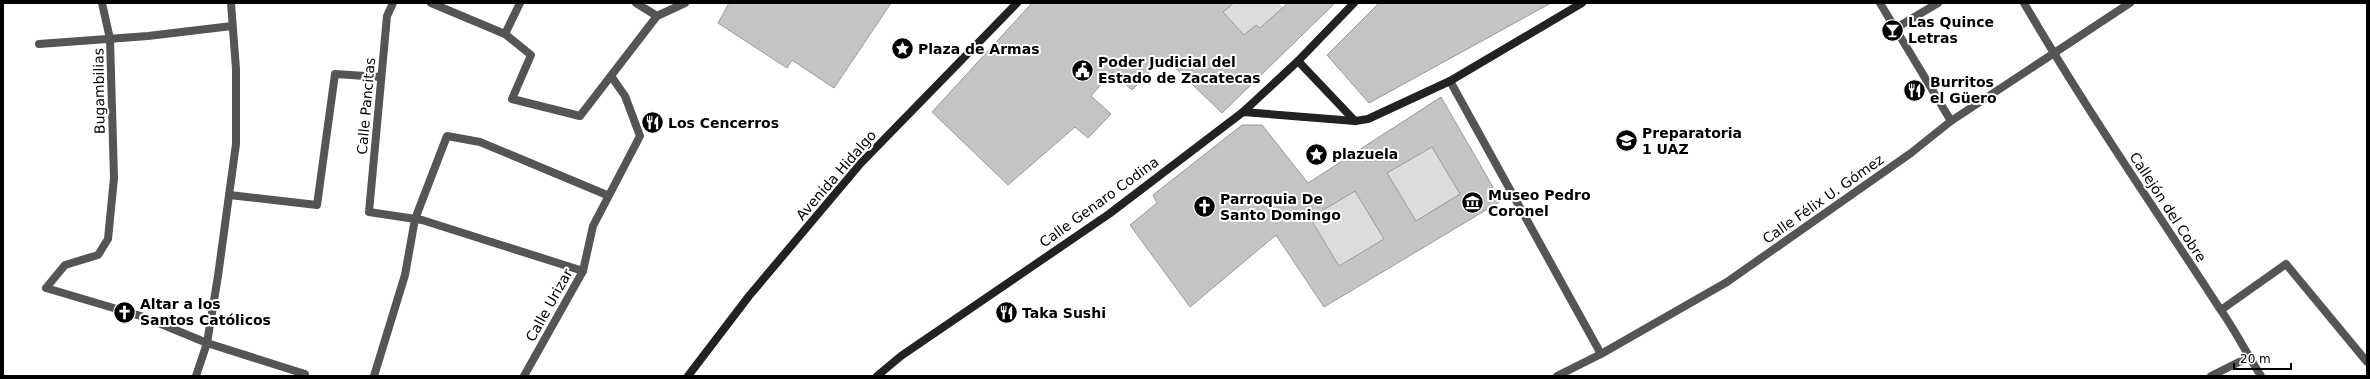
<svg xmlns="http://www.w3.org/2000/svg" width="2370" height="379" viewBox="0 0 2370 379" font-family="'DejaVu Sans',sans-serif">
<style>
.green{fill:#dcdcdc}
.building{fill:#c4c4c4;stroke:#999;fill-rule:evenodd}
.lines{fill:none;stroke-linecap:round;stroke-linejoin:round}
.street{stroke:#555;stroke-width:8}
.secondary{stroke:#222;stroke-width:8}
.labels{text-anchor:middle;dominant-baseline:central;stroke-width:4;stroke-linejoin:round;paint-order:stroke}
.poi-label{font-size:14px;font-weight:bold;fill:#000;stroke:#fff;text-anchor:start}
.street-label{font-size:14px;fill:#000;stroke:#fff}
</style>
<rect width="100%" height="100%" fill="#fff"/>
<g class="green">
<polygon points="1234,3 1279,3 1283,8 1273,16 1280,23 1266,36 1256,25 1244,35 1223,12"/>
<polygon points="1432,147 1460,194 1416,221 1387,173"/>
<polygon points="1355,191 1384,239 1339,266 1310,218"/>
</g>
<g class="building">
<polygon points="729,3 891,3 834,88 792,60 787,68 718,23"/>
<polygon points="1032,3 1234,3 1223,12 1244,35 1256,25 1260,28 1288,3 1335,3 1222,113 1164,57 1132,90 1112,72 1091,96 1111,114 1088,138 1075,127 1008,185 932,112"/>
<polygon points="1379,3 1551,3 1369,103 1327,55"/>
<path d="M 1441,97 L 1501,201 L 1324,307 L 1276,235 L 1190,307 L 1130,225 L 1157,203 L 1153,195 L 1242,125 L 1262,125 L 1308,183 ZM 1432,147 L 1460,194 L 1416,221 L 1387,173 ZM 1355,191 L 1384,239 L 1339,266 L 1310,218 Z"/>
</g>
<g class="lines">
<g class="street">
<polyline points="102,3 110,39 114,178 108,239 98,255 65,265 46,288 144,317 207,343 305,374"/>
<polyline points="393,3 387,16 369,212 422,220 583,271"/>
<polyline points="431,3 505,34 531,55 512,99 580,116 657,16 685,3"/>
<polyline points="636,3 657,16"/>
<polyline points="1880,3 1951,121"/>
<path d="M 2024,3 C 2085,108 2154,207 2220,309 C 2235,330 2247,354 2261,376"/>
<polyline points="1896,28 1938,3"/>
<polyline points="505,34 520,3"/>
<polyline points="39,44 148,36 232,26"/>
<polyline points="1450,81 1601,354"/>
<polyline points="229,195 317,205 335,74 381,77"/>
<polyline points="2221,310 2286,264 2367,362"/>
<polyline points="196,376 207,343 218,276 236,144 236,69 231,3"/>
<polyline points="374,376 405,275 415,219 447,136 480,142 607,195"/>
<polyline points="524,376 583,271 593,226 640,136 625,96 611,76"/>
<polyline points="1557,376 1601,354 1727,282 1911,153 1951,121 2130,3"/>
<polyline points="2211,376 2249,357"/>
</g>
<g class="secondary">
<polyline points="1298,61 1355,121"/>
<polyline points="1243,112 1298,61 1354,3"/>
<polyline points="688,376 749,296 861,163 1017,3"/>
<polyline points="877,376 901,356 1109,214 1243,112 1355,121 1368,119 1450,81 1582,3"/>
</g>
</g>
<defs>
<symbol id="bar-disc" viewBox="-11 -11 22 22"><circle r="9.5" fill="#000" stroke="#fff"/><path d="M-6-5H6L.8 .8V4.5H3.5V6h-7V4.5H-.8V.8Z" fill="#fff"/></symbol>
<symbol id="sight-disc" viewBox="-11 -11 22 22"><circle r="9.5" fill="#000" stroke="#fff"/><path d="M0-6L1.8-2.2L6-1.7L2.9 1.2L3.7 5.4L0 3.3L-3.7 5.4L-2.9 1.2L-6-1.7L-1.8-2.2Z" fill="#fff"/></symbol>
<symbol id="civic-disc" viewBox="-11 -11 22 22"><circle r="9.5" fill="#000" stroke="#fff"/><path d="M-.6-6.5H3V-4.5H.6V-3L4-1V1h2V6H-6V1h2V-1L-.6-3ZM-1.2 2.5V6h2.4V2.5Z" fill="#fff"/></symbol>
<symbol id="restaurant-disc" viewBox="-11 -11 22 22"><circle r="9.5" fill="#000" stroke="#fff"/><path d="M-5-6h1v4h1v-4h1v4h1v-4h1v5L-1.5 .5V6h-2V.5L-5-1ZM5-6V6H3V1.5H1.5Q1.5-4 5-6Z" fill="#fff"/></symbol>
<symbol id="school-disc" viewBox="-11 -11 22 22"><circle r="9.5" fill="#000" stroke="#fff"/><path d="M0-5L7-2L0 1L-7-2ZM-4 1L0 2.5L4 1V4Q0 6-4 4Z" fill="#fff"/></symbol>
<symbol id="museum-disc" viewBox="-11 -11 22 22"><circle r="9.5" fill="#000" stroke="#fff"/><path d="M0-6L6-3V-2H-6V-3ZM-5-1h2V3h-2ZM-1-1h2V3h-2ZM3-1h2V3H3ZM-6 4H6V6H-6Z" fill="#fff"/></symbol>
<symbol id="church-disc" viewBox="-11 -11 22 22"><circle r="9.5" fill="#000" stroke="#fff"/><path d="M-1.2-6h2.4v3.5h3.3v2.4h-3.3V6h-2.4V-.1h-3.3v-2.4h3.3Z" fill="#fff"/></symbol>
</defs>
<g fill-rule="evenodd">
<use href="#bar-disc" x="1880" y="18" width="25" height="25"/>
<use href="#sight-disc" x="890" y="36" width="25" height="25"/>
<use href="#civic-disc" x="1070" y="58" width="25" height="25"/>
<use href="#restaurant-disc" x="1902" y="78" width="25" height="25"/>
<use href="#restaurant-disc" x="640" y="110" width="25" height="25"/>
<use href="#school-disc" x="1614" y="128" width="25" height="25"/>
<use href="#sight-disc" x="1304" y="142" width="25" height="25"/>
<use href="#museum-disc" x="1460" y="190" width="25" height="25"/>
<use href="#church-disc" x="1192" y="194" width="25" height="25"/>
<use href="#church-disc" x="112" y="300" width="25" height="25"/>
<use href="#restaurant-disc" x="994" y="300" width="25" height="25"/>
</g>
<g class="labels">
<g class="poi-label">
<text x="1908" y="22">Las Quince<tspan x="1908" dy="16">Letras</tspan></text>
<text x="918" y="49">Plaza de Armas</text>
<text x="1098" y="62">Poder Judicial del<tspan x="1098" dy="16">Estado de Zacatecas</tspan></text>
<text x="1930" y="82">Burritos<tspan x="1930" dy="16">el Güero</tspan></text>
<text x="668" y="123">Los Cencerros</text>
<text x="1642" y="133">Preparatoria<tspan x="1642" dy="16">1 UAZ</tspan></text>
<text x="1332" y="154">plazuela</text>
<text x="1488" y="195">Museo Pedro<tspan x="1488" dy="16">Coronel</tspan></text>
<text x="1220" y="199">Parroquia De<tspan x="1220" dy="16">Santo Domingo</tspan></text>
<text x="140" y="304">Altar a los<tspan x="140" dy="16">Santos Católicos</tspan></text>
<text x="1022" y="313">Taka Sushi</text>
</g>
<g class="street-label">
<text transform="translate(99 91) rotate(-91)">Bugambilias</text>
<text transform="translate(366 106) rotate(-85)">Calle Pancitas</text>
<text transform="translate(836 175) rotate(-49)">Avenida Hidalgo</text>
<text transform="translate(1823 199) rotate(-35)">Calle Félix U. Gómez</text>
<text transform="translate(1099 202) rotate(-36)">Calle Genaro Codina</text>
<text transform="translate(2168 207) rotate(57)">Callejón del Cobre</text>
<text transform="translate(549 305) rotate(-61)">Calle Urizar</text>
</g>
</g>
<rect width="2370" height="379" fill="none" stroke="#000000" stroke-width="8"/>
<path d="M2234 363v6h57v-6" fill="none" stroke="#000000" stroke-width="2"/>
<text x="2240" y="363" font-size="12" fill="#000000" stroke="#ffffff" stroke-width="3" paint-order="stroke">20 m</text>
</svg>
